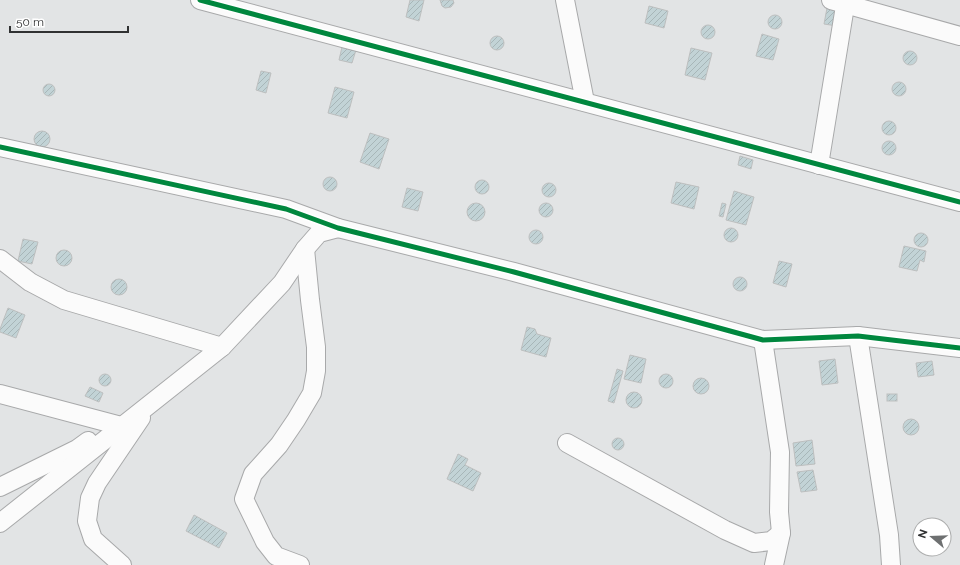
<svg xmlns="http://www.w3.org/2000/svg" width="960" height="565" viewBox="0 0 960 565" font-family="Raleway,sans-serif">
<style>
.building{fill:url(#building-hatch);stroke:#bdbfbf}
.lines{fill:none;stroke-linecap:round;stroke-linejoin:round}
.street-casing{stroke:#a8a9aa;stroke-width:20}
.street{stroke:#fbfbfb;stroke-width:18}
.cycleway-casing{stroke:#fff;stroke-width:8}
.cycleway{stroke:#00873e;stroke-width:5}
</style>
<defs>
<pattern id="building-hatch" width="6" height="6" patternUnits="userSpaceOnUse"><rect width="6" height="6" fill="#c2d3d6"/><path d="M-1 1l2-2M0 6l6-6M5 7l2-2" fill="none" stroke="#a7b6b8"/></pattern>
</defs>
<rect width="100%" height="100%" fill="#e2e4e5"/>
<g class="building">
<polygon points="410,0 424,0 419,21 406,17"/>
<polygon points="440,0 453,0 454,3 451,7 445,8 442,6"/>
<polygon points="649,6 668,11 664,28 645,23"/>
<polygon points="827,8 841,11 837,26 824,24"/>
<circle cx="775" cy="22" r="7"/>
<circle cx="708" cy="32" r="7"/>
<polygon points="762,34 779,39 773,60 756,56"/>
<circle cx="497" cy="43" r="7"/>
<polygon points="342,47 356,50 352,63 339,60"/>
<polygon points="691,48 712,53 705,80 685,75"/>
<circle cx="910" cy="58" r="7"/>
<polygon points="261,71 271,73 266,93 256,90"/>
<circle cx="899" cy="89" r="7"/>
<circle cx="49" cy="90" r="6"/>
<polygon points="335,87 354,92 347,118 328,113"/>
<circle cx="889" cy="128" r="7"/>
<circle cx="42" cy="139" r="8"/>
<polygon points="370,133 389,139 379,169 360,162"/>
<circle cx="889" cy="148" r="7"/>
<polygon points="740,156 753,160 751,169 738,165"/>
<circle cx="330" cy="184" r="7"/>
<circle cx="482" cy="187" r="7"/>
<polygon points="676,182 699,187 694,209 671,203"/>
<circle cx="549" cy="190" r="7"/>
<polygon points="407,188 423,192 418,211 402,207"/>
<polygon points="734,191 754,197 746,225 726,220"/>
<circle cx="476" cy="212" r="9"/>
<polygon points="722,203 726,204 723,217 719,216"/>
<circle cx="546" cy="210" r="7"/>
<circle cx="731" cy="235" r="7"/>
<circle cx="536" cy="237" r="7"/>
<circle cx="921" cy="240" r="7"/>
<polygon points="23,239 38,242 32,264 18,261"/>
<polygon points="904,246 926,251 924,262 920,260 917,271 899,267"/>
<circle cx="64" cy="258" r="8"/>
<polygon points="779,261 792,264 786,287 773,283"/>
<circle cx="740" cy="284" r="7"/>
<circle cx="119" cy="287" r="8"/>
<polygon points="8,308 25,315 16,338 0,332 0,329"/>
<polygon points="527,327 535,329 537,334 551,338 546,357 521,350"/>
<polygon points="630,355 646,359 641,383 624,379"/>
<polygon points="835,359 838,383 822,385 819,361"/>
<polygon points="932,361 934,375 918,377 916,363"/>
<polygon points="617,369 623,371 614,403 608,401"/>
<circle cx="105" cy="380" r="6"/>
<circle cx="666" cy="381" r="7"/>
<circle cx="701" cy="386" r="8"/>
<polygon points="90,387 103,393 99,402 85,396"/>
<circle cx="634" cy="400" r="8"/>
<rect x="887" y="394" width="10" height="7"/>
<circle cx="911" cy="427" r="8"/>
<circle cx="618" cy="444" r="6"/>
<polygon points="812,440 815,464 796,466 793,443"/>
<polygon points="458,454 468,459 465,465 481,473 473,491 447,479"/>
<polygon points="813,470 817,490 801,492 797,472"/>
<polygon points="194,515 227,533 219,548 186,531"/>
</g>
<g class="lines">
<defs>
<g id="street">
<polyline points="200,0 960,202"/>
<polyline points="565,0 585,102"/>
<polyline points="831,0 960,36"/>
<polyline points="0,147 286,209 338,228 514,272 763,340 858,336 960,348"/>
<polyline points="819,165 846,0"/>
<polyline points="0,259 30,282 64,300 222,347"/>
<polyline points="858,336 889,535 891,565"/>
<polyline points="763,340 780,452 779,512 781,533 774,565"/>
<polyline points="0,394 121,426"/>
<polyline points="567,443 725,530 754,543 771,541 781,533"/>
<polyline points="0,487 77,449 88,441"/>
<polyline points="0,523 222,347 282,283 305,249 319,233 338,228"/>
<polyline points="122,565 93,539 87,521 90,498 97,483 141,418"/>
<polyline points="300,565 276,556 265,542 244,499 253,474 279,445 296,420 312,393 316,371 316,347 310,300 305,249"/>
</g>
</defs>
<use href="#street" class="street-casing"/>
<use href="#street" class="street"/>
<defs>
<g id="cycleway">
<polyline points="200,0 960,202"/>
<polyline points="0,147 286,209 338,228 514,272 763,340 858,336 960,348"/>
</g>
</defs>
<use href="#cycleway" class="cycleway-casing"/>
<use href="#cycleway" class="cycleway"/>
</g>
<g transform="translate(932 537) rotate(289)"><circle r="19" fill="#ffffff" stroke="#acadad"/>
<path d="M0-3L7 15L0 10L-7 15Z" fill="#6e7071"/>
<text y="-6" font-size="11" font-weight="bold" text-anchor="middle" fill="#303132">N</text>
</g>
<path d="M10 26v6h118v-6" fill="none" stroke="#303132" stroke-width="2"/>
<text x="16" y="26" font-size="12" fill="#303132" stroke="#ffffff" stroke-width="3" paint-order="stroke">50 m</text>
</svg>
